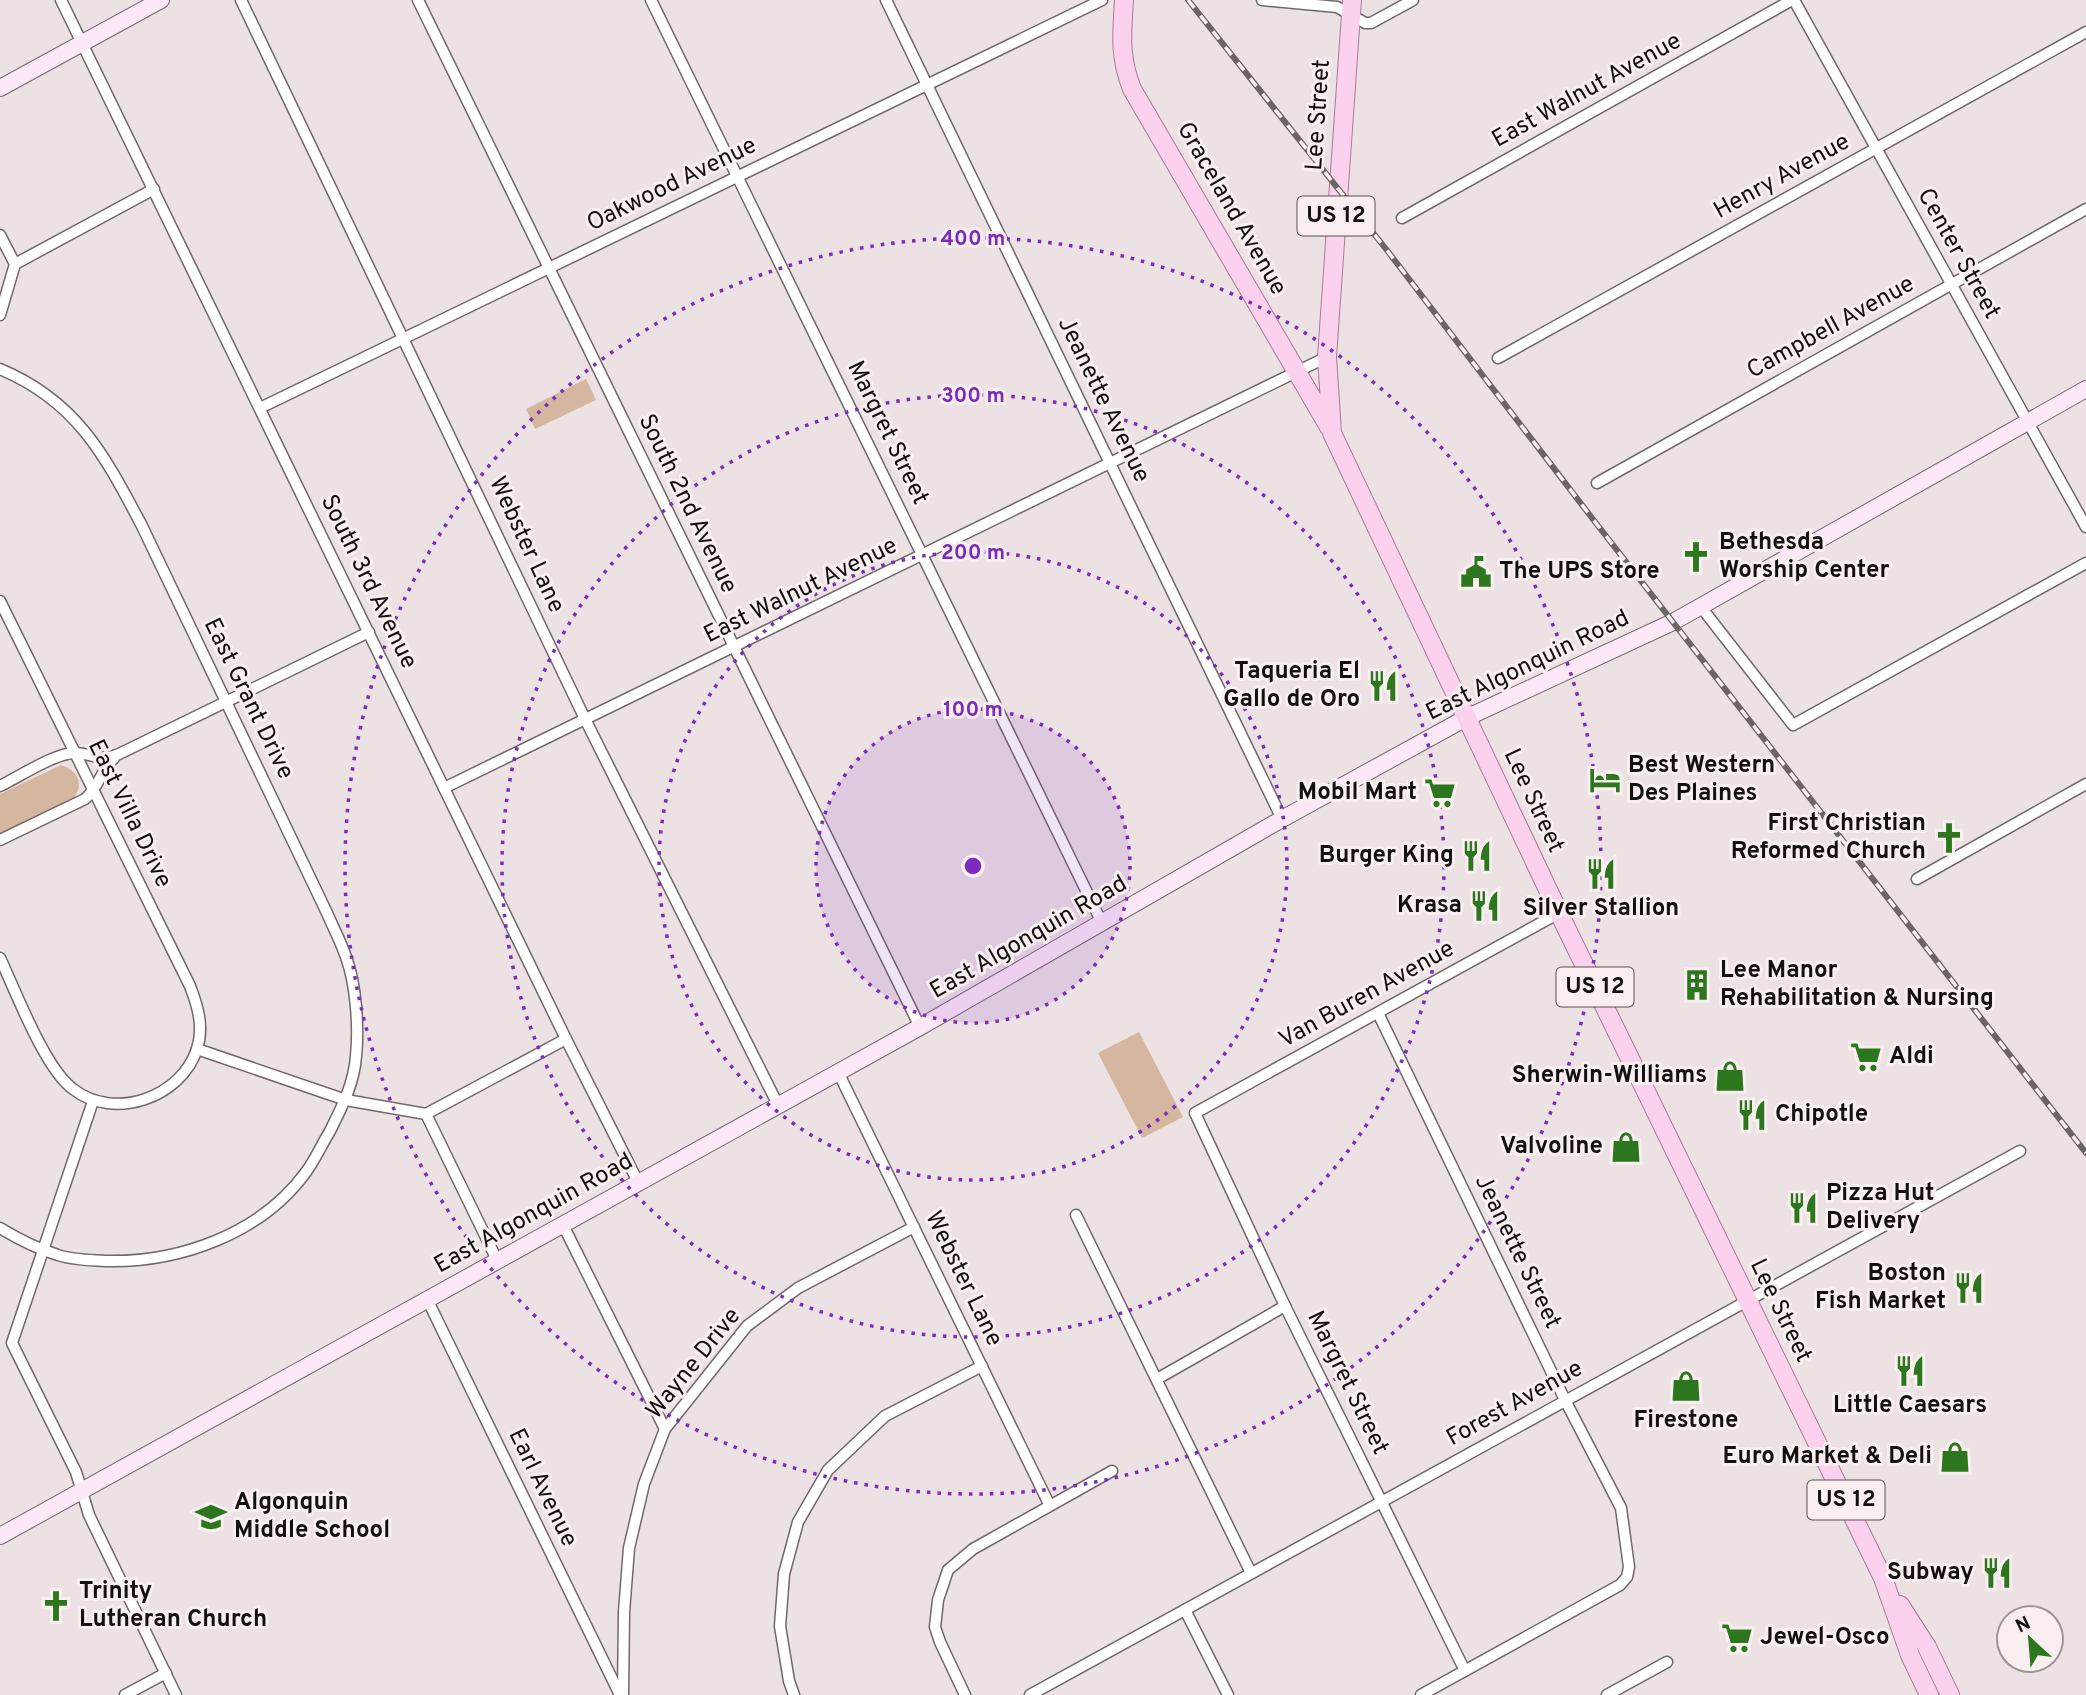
<svg xmlns="http://www.w3.org/2000/svg" width="2086" height="1695" viewBox="0 0 2086 1695" font-family="Overpass,sans-serif">
<style>
.green{fill:#d5b69f}
.lines{fill:none;stroke-linecap:round;stroke-linejoin:round}
.street-casing{stroke:#716869;stroke-width:13}
.secondary-casing{stroke:#716869;stroke-width:18}
.primary-casing{stroke:#a87a99;stroke-width:20}
.street{stroke:#fff;stroke-width:10}
.secondary{stroke:#fde8f7;stroke-width:16}
.primary{stroke:#fbd1ee;stroke-width:18}
.rail-casing{stroke:#6b6566;stroke-width:6}
.rail{stroke:#f9eef0;stroke-width:3.5;stroke-dasharray:10;stroke-linecap:butt}
.ring{fill:none;stroke:#7b2cbf;stroke-width:3.5;stroke-dasharray:3.5 7}
.labels{text-anchor:middle;dominant-baseline:central;stroke-width:6;stroke-linejoin:round;paint-order:stroke}
.shield{fill:#f9eef0;stroke:#585353;stroke-width:2}
.shield-label{font-size:23px;font-weight:bold;fill:#131010}
.street-label{font-size:24px;fill:#131010;stroke:#f9eef0}
.poi-label{font-size:24px;font-weight:bold;fill:#131010;stroke:#f9eef0;text-anchor:start}
.centre{fill:#7b2cbf;stroke:#f9eef0;stroke-width:3.5}
.ring-label{font-size:21px;text-anchor:middle;font-weight:bold;fill:#7b2cbf;stroke:#f9eef0;stroke-width:6;stroke-linejoin:round;paint-order:stroke}
</style>
<rect width="100%" height="100%" fill="#ece1e3"/>
<g class="green">
<polygon points="586,379 596,400 535,429 526,409"/>
<path d="M 61,765 C 78,771 84,783 74,798 L 0,833 L 0,794 Z"/>
<polygon points="1139,1032 1183,1117 1142,1138 1098,1053"/>
</g>
<g class="lines">
<defs>
<g id="street">
<polyline points="61,0 566,1039 638,1182"/>
<polyline points="241,0 585,719 778,1105"/>
<polyline points="418,0 920,1027"/>
<polyline points="651,0 1102,923"/>
<polyline points="886,0 1282,819"/>
<polyline points="1262,0 1337,7 1365,23 1371,23 1413,0"/>
<polyline points="1794,0 2086,527"/>
<polyline points="1402,218 1792,0"/>
<polyline points="0,235 15,264 0,315"/>
<polyline points="15,264 154,189"/>
<polyline points="1498,358 2086,32"/>
<path d="M 0,369 C 77,401 105,456 142,526 L 327,913 C 333,927 341,942 346,957 C 356,984 359,1027 356,1056 C 354,1084 342,1107 330,1131 C 322,1144 315,1160 306,1172 C 261,1234 179,1263 105,1261 C 90,1260 72,1260 58,1255 C 38,1249 18,1239 0,1228"/>
<polyline points="260,408 1102,0"/>
<polyline points="1597,483 2086,209"/>
<path d="M 0,601 L 190,986 C 198,1007 204,1027 197,1049 C 181,1098 114,1121 73,1089 C 45,1069 16,992 0,958"/>
<polyline points="1701,607 1793,725 2086,563"/>
<path d="M 0,786 C 19,777 56,752 76,753 C 96,754 97,762 119,754 L 369,632"/>
<polyline points="444,788 1327,357"/>
<path d="M 0,840 L 85,799 C 99,787 101,770 114,758"/>
<polyline points="1917,879 2086,784"/>
<polyline points="1378,1013 1565,1400 1621,1508 1629,1567 1627,1577 1620,1585 1421,1695"/>
<polyline points="197,1049 346,1100 426,1114"/>
<polyline points="838,1072 1049,1504"/>
<polyline points="93,1101 12,1343 76,1472 89,1515 176,1695"/>
<polyline points="426,1114 497,1260"/>
<polyline points="426,1114 566,1039"/>
<polyline points="1076,1215 1251,1573"/>
<polyline points="563,1225 665,1429"/>
<polyline points="427,1299 620,1695"/>
<polyline points="1157,1379 1285,1306"/>
<polyline points="1185,1610 1228,1695"/>
<polyline points="1465,1671 1285,1306 1195,1113 1559,913"/>
<polyline points="125,1695 166,1673"/>
<polyline points="623,1695 624,1612 629,1548 644,1484 665,1429 747,1326 798,1288 914,1227"/>
<polyline points="794,1695 789,1681 780,1626 784,1574 798,1522 828,1470 885,1416 982,1366"/>
<polyline points="965,1695 940,1642 935,1627 938,1600 948,1570 973,1549 1112,1471"/>
<polyline points="1030,1695 2020,1151"/>
<polyline points="1607,1695 1667,1662"/>
</g>
<g id="secondary">
<polyline points="0,88 161,0"/>
<polyline points="0,1536 920,1027 1282,819 1466,718 1673,622 2086,389"/>
</g>
<g id="primary">
<path d="M 1124,0 C 1122,34 1119,56 1132,89 L 1329,427"/>
<polyline points="1352,0 1327,357 1332,433 1559,913 1883,1578 1910,1655 1929,1695"/>
<polyline points="1900,1605 1927,1647 1950,1695"/>
</g>
</defs>
<use href="#street" class="street-casing"/>
<use href="#secondary" class="secondary-casing"/>
<use href="#primary" class="primary-casing"/>
<use href="#street" class="street"/>
<use href="#secondary" class="secondary"/>
<use href="#primary" class="primary"/>
<defs>
<polyline id="rail" points="1188,0 1386,249 1592,518 2086,1153"/>
</defs>
<use href="#rail" class="rail-casing"/>
<use href="#rail" class="rail"/>
</g>
<circle cx="973" cy="866" r="157" fill="#7b2cbf" fill-opacity=".12"/>
<g class="ring">
<circle cx="973" cy="866" r="157"/>
<circle cx="973" cy="866" r="314"/>
<circle cx="973" cy="866" r="471"/>
<circle cx="973" cy="866" r="628"/>
</g>
<defs>
<symbol id="church-bare" viewBox="-9 -9 18 18"><path d="M-1.2-6h2.4v3.5h3.3v2.4h-3.3V6h-2.4V-.1h-3.3v-2.4h3.3Z" fill="#2c771e" stroke="#f9eef0" stroke-width="2.5" paint-order="stroke"/></symbol>
<symbol id="civic-bare" viewBox="-9 -9 18 18"><path d="M-.6-6.5H3V-4.5H.6V-3L4-1V1h2V6H-6V1h2V-1L-.6-3ZM-1.2 2.5V6h2.4V2.5Z" fill="#2c771e" stroke="#f9eef0" stroke-width="2.5" paint-order="stroke"/></symbol>
<symbol id="restaurant-bare" viewBox="-9 -9 18 18"><path d="M-5-6h1v4h1v-4h1v4h1v-4h1v5L-1.5 .5V6h-2V.5L-5-1ZM5-6V6H3V1.5H1.5Q1.5-4 5-6Z" fill="#2c771e" stroke="#f9eef0" stroke-width="2.5" paint-order="stroke"/></symbol>
<symbol id="hotel-bare" viewBox="-9 -9 18 18"><path d="M-6-4.5h1.5V1H6V5H4.5V3h-9V5H-6ZM-4 0a1.8 1.8 0 1 1 3.6 0ZM.5 0V-2.5h3Q6-2.5 6 0Z" fill="#2c771e" stroke="#f9eef0" stroke-width="2.5" paint-order="stroke"/></symbol>
<symbol id="supermarket-bare" viewBox="-9 -9 18 18"><path d="M-6-5.5h2.5l.6 2H6L4.5 2H-2.5L-4.4-4H-6ZM-1.5 3.2a1.3 1.3 0 1 0 .1 0ZM3 3.2a1.3 1.3 0 1 0 .1 0Z" fill="#2c771e" stroke="#f9eef0" stroke-width="2.5" paint-order="stroke"/></symbol>
<symbol id="building-bare" viewBox="-9 -9 18 18"><path d="M-4-6H4V6H1V3H-1V6H-4ZM-2.5-4.3h1.7v1.8h-1.7ZM.8-4.3h1.7v1.8H.8ZM-2.5-1h1.7V.8h-1.7ZM.8-1h1.7V.8H.8Z" fill="#2c771e" stroke="#f9eef0" stroke-width="2.5" paint-order="stroke"/></symbol>
<symbol id="shop-bare" viewBox="-9 -9 18 18"><path d="M-5-2.5h2.3a2.7 3.5 0 0 1 5.4 0H5L5.5 6h-11ZM-1.5-2.5h3a1.5 2.3 0 0 0-3 0Z" fill="#2c771e" stroke="#f9eef0" stroke-width="2.5" paint-order="stroke"/></symbol>
<symbol id="school-bare" viewBox="-9 -9 18 18"><path d="M0-5L7-2L0 1L-7-2ZM-4 1L0 2.5L4 1V4Q0 6-4 4Z" fill="#2c771e" stroke="#f9eef0" stroke-width="2.5" paint-order="stroke"/></symbol>
</defs>
<g fill-rule="evenodd">
<use href="#church-bare" x="1674" y="535" width="44" height="44"/>
<use href="#civic-bare" x="1454" y="550" width="44" height="44"/>
<use href="#restaurant-bare" x="1361" y="664" width="44" height="44"/>
<use href="#hotel-bare" x="1583" y="758" width="44" height="44"/>
<use href="#supermarket-bare" x="1418" y="771" width="44" height="44"/>
<use href="#church-bare" x="1927" y="816" width="44" height="44"/>
<use href="#restaurant-bare" x="1455" y="834" width="44" height="44"/>
<use href="#restaurant-bare" x="1579" y="852" width="44" height="44"/>
<use href="#restaurant-bare" x="1463" y="884" width="44" height="44"/>
<use href="#building-bare" x="1675" y="963" width="44" height="44"/>
<use href="#supermarket-bare" x="1844" y="1035" width="44" height="44"/>
<use href="#shop-bare" x="1708" y="1054" width="44" height="44"/>
<use href="#restaurant-bare" x="1730" y="1093" width="44" height="44"/>
<use href="#shop-bare" x="1604" y="1125" width="44" height="44"/>
<use href="#restaurant-bare" x="1781" y="1186" width="44" height="44"/>
<use href="#restaurant-bare" x="1947" y="1266" width="44" height="44"/>
<use href="#restaurant-bare" x="1888" y="1349" width="44" height="44"/>
<use href="#shop-bare" x="1664" y="1364" width="44" height="44"/>
<use href="#shop-bare" x="1933" y="1435" width="44" height="44"/>
<use href="#school-bare" x="189" y="1495" width="44" height="44"/>
<use href="#restaurant-bare" x="1975" y="1551" width="44" height="44"/>
<use href="#church-bare" x="34" y="1584" width="44" height="44"/>
<use href="#supermarket-bare" x="1715" y="1616" width="44" height="44"/>
</g>
<g class="labels">
<g class="shield">
<rect x="1297.5" y="196.5" width="77" height="39" rx="5"/>
<rect x="1556.5" y="967.5" width="77" height="39" rx="5"/>
<rect x="1807.5" y="1480.5" width="77" height="39" rx="5"/>
</g>
<g class="shield-label">
<text x="1336" y="216">US 12</text>
<text x="1595" y="987">US 12</text>
<text x="1846" y="1500">US 12</text>
</g>
<g class="street-label">
<text transform="translate(1587 91) rotate(-29)">East Walnut Avenue</text>
<text transform="translate(1319 115) rotate(-86)">Lee Street</text>
<text transform="translate(1782 177) rotate(-29)">Henry Avenue</text>
<text transform="translate(672 185) rotate(-26)">Oakwood Avenue</text>
<text transform="translate(1231 209) rotate(60)">Graceland Avenue</text>
<text transform="translate(1958 254) rotate(61)">Center Street</text>
<text transform="translate(1831 328) rotate(-29)">Campbell Avenue</text>
<text transform="translate(1103 400) rotate(64)">Jeanette Avenue</text>
<text transform="translate(887 433) rotate(64)">Margret Street</text>
<text transform="translate(687 504) rotate(64)">South 2nd Avenue</text>
<text transform="translate(526 545) rotate(65)">Webster Lane</text>
<text transform="translate(368 582) rotate(64)">South 3rd Avenue</text>
<text transform="translate(801 591) rotate(-26)">East Walnut Avenue</text>
<text transform="translate(1528 666) rotate(-26)">East Algonquin Road</text>
<text transform="translate(248 699) rotate(64)">East Grant Drive</text>
<text transform="translate(1533 801) rotate(65)">Lee Street</text>
<text transform="translate(129 814) rotate(64)">East Villa Drive</text>
<text transform="translate(1029 938) rotate(-30)">East Algonquin Road</text>
<text transform="translate(1367 995) rotate(-29)">Van Buren Avenue</text>
<text transform="translate(534 1214) rotate(-29)">East Algonquin Road</text>
<text transform="translate(1517 1252) rotate(64)">Jeanette Street</text>
<text transform="translate(963 1279) rotate(64)">Webster Lane</text>
<text transform="translate(1780 1311) rotate(64)">Lee Street</text>
<text transform="translate(694 1364) rotate(-51)">Wayne Drive</text>
<text transform="translate(1347 1383) rotate(64)">Margret Street</text>
<text transform="translate(1515 1404) rotate(-29)">Forest Avenue</text>
<text transform="translate(542 1488) rotate(64)">Earl Avenue</text>
</g>
<g class="poi-label">
<text x="1719" y="543">Bethesda<tspan x="1719" dy="28">Worship Center</tspan></text>
<text x="1499" y="572">The UPS Store</text>
<text x="1360" y="672" text-anchor="end">Taqueria El<tspan x="1360" dy="28">Gallo de Oro</tspan></text>
<text x="1628" y="766">Best Western<tspan x="1628" dy="28">Des Plaines</tspan></text>
<text x="1417" y="793" text-anchor="end">Mobil Mart</text>
<text x="1926" y="824" text-anchor="end">First Christian<tspan x="1926" dy="28">Reformed Church</tspan></text>
<text x="1454" y="856" text-anchor="end">Burger King</text>
<text x="1462" y="906" text-anchor="end">Krasa</text>
<text x="1601" y="909" text-anchor="middle">Silver Stallion</text>
<text x="1720" y="971">Lee Manor<tspan x="1720" dy="28">Rehabilitation &amp; Nursing</tspan></text>
<text x="1889" y="1057">Aldi</text>
<text x="1707" y="1076" text-anchor="end">Sherwin-Williams</text>
<text x="1775" y="1115">Chipotle</text>
<text x="1603" y="1147" text-anchor="end">Valvoline</text>
<text x="1826" y="1194">Pizza Hut<tspan x="1826" dy="28">Delivery</tspan></text>
<text x="1946" y="1274" text-anchor="end">Boston<tspan x="1946" dy="28">Fish Market</tspan></text>
<text x="1910" y="1406" text-anchor="middle">Little Caesars</text>
<text x="1686" y="1421" text-anchor="middle">Firestone</text>
<text x="1932" y="1457" text-anchor="end">Euro Market &amp; Deli</text>
<text x="234" y="1503">Algonquin<tspan x="234" dy="28">Middle School</tspan></text>
<text x="1974" y="1573" text-anchor="end">Subway</text>
<text x="79" y="1592">Trinity<tspan x="79" dy="28">Lutheran Church</tspan></text>
<text x="1760" y="1638">Jewel-Osco</text>
</g>
</g>
<circle cx="973" cy="866" r="10" class="centre"/>
<g class="ring-label">
<text x="973" y="245">400 m</text>
<text x="973" y="402">300 m</text>
<text x="973" y="559">200 m</text>
<text x="973" y="716">100 m</text>
</g>
<g transform="translate(2030 1639) rotate(334)"><circle r="33" fill="#f9eef0" stroke="#9d9596" stroke-width="2"/>
<path d="M0-5L12 26L0 18L-12 26Z" fill="#2c771e"/>
<text y="-10" font-size="19" font-weight="bold" text-anchor="middle" fill="#131010">N</text>
</g>
</svg>
